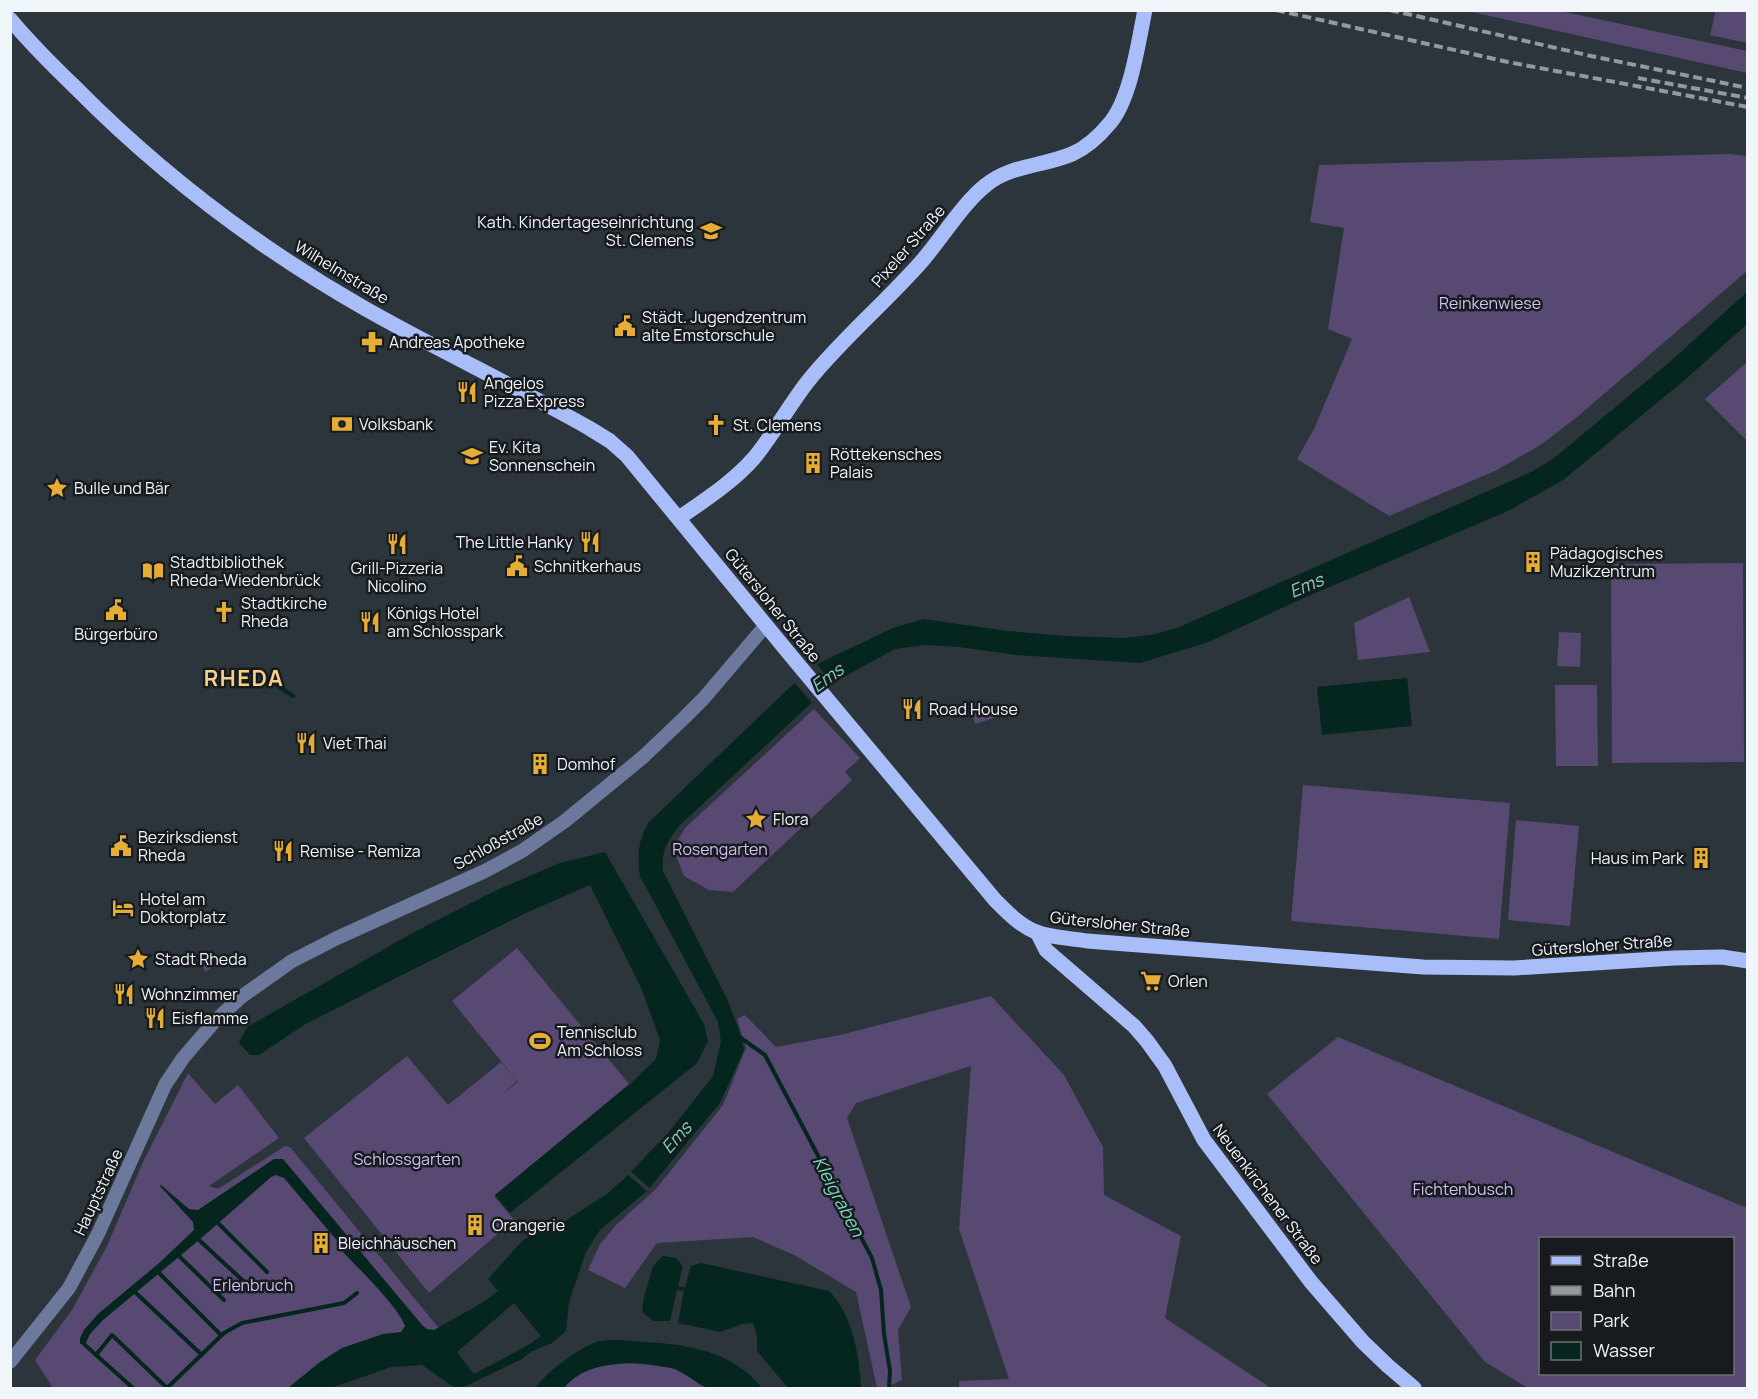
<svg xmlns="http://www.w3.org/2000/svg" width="1758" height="1399" viewBox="0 0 1758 1399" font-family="Manrope,sans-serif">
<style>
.green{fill:#574971;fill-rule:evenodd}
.water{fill:#05261e;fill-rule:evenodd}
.pier{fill:#2b353b}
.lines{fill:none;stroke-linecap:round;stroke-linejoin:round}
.stream{stroke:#05261e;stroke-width:4}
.minor{stroke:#6c799c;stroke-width:14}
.major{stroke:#a9bef9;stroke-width:15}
.rail{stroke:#929a9f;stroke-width:4;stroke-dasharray:9 4.5;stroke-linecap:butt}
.labels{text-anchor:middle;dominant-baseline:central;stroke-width:5;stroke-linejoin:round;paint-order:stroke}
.poi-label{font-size:16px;fill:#eff5f9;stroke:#171b1e;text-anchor:start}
.street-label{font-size:16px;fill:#eff5f9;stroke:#171b1e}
.park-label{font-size:16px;fill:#d0bef5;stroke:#171b1e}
.water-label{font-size:18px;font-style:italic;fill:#78d6bd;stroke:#171b1e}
.district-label{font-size:22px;font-weight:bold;letter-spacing:1.5px;fill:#f7cf88;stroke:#171b1e}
</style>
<rect width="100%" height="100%" fill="#2b353b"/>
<g class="green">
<polygon points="1716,10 1747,11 1747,43 1710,35"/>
<polygon points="1467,11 1560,11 1747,51 1747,73"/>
<polygon points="1729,154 1747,156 1747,271 1576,418 1542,444 1497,470 1389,516 1297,459 1314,429 1352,339 1328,329 1344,228 1310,222 1319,165"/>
<polygon points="1747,362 1747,441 1705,399"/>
<polygon points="1743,563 1744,762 1612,763 1611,564"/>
<polygon points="1409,597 1430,652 1358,660 1354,623"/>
<polygon points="1559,632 1581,633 1580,667 1557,666"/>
<polygon points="1555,685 1597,685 1598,766 1556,766"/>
<polygon points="997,706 1000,716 975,724 972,714"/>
<polygon points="814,709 860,758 845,772 852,780 733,892 709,890 684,876 673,848 685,828"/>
<polygon points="1303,785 1510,803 1499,939 1291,921"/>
<polygon points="1516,820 1579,826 1570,926 1508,920"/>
<polygon points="517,948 629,1084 494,1196 514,1220 429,1293 304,1138 407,1056 448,1105 501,1062 517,1081 502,1094 518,1082 452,1001"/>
<polygon points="211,953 218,962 206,972 199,963"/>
<polygon points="991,996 1064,1075 1103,1147 1104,1195 1181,1236 1165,1318 1271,1388 959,1388 959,1381 1009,1379 959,1229 971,1066 856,1103 847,1118 911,1307 898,1330 902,1380 885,1388 877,1388 856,1292 794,1255 753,1237 657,1243 625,1288 588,1270 600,1244 617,1224 656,1189 723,1105 746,1048 737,1019 745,1015 776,1047 840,1035"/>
<path d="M 1338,1037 L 1747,1208 L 1747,1388 L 1528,1388 L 1485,1362 L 1267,1094 ZM 1540,1238 L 1732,1238 L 1732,1374 L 1540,1374 Z"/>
<polygon points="188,1073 215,1104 238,1085 279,1138 209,1186 218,1189 285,1146 290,1147 447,1338 310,1388 53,1388 35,1360 72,1310 107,1246 143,1162"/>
<path d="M 632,1363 L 673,1368 L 709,1388 L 564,1388 C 581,1366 605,1365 632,1363 Z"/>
</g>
<g class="water">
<path d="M 1747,292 L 1747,324 L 1686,379 L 1563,480 L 1508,511 L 1306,597 L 1206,643 L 1140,663 L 1016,655 L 959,647 L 925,645 L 895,649 L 833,683 L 680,825 C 668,841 661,849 663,871 L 727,999 L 738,1027 L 744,1050 L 720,1103 L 646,1192 L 600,1230 L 586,1252 L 569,1302 L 566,1331 L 552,1343 L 532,1351 L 522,1359 L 462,1388 L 455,1388 L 422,1365 L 391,1367 L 331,1388 L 288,1388 L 320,1362 L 342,1348 L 383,1334 L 401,1332 L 405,1326 C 398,1306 357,1267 341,1250 L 340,1244 L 284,1178 L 276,1175 L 271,1177 L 199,1240 L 103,1320 L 90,1334 L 85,1345 L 80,1344 L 80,1338 L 84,1330 L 98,1314 L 158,1264 L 194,1230 L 193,1222 L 160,1186 L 161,1185 L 189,1209 L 198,1210 L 274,1159 L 283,1159 L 423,1326 L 427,1329 L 434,1330 L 485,1301 L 498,1291 L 488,1279 L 523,1240 L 540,1230 L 562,1223 L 607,1194 L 628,1175 L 669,1132 L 713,1076 L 721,1041 L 718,1022 L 640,876 C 637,854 638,843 648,823 L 788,689 L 817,664 L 893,628 L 923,619 L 1008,631 L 1066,636 L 1123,638 L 1151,635 L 1177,628 L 1531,472 L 1553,459 L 1672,360 ZM 514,1303 L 541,1336 L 530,1344 L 474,1374 L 457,1352 Z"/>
<polygon points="1407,678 1412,726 1322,735 1317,687"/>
<polygon points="605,852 704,1024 708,1041 697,1063 510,1213 495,1195 630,1084 656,1059 660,1040 642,990 590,885 528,912 394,979 304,1025 259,1055 250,1055 239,1043 247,1027 416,931 499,889 560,863"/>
<path d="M 663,1256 L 676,1258 L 683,1266 L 678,1286 L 685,1287 L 691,1266 L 701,1263 L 829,1291 C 852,1313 860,1358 861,1388 L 788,1388 L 757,1351 L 757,1336 L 753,1323 L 742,1324 L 720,1332 L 678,1323 L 684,1291 L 677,1290 L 670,1321 L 653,1321 L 642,1312 L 644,1297 L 653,1266 Z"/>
<path d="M 620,1340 C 673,1344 727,1344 762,1388 C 750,1389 717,1391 707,1388 C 695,1383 684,1371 671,1368 C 637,1360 587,1359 564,1388 L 535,1388 C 548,1371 576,1350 596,1342 C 603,1340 613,1340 620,1340 Z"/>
</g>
<g class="pier">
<polygon points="815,662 834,685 814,705 793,681"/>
<polygon points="629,1170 652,1190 649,1193 626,1173"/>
</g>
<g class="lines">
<g class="stream">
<polyline points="255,670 293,696"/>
<polyline points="738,1036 765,1055 872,1258 881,1290 884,1334 890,1371 889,1388"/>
<polyline points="218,1223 267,1272"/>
<polyline points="199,1240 253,1290"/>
<polyline points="179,1256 224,1300"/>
<polyline points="159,1273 221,1335"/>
<polyline points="136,1293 202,1355"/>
<polyline points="85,1345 133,1388"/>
<polyline points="96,1355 112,1335 167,1388"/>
<polyline points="167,1388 224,1333 242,1323 344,1303 357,1293"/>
</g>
<polyline class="minor" points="10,1362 69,1288 98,1234 165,1085 183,1058 215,1021 241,997 292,961 337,938 485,871 522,851 565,821 643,757 683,719 704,698 766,625"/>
<g class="major">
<path d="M 10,19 C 31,44 53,66 76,88 C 161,174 259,248 364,308 C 438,350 515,386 589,428 L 610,441 L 627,456 L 792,657 L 995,900 C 1007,912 1019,925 1036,932 C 1052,938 1071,938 1087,941 L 1423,967 L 1514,968 L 1674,958 L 1722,957 L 1748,961"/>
<path d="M 679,518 C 705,500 733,482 754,458 C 774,434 789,405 809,380 C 843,338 886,302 922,261 C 942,238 963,203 986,185 C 1010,165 1044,166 1072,154 C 1086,148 1100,135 1110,123 C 1131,98 1138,43 1145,10"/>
<polyline points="1037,932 1046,950 1134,1026 1147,1041 1165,1066 1204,1140 1311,1282 1363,1342 1388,1366 1414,1388"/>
</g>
<g class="rail">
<polyline points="1276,10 1508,62 1748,107"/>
<polyline points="1390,10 1591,56 1748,88"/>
<polyline points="1638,78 1748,98"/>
</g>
</g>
<defs>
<symbol id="school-bare" viewBox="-9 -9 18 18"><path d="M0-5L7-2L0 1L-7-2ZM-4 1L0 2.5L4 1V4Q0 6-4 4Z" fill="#e6ad36" stroke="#171b1e" stroke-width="2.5" paint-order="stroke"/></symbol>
<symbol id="civic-bare" viewBox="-9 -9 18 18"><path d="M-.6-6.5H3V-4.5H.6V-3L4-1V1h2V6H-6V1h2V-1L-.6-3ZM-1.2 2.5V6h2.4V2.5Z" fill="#e6ad36" stroke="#171b1e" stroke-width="2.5" paint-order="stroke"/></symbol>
<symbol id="pharmacy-bare" viewBox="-9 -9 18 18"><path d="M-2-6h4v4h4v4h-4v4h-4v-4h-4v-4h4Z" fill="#e6ad36" stroke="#171b1e" stroke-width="2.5" paint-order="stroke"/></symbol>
<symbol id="restaurant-bare" viewBox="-9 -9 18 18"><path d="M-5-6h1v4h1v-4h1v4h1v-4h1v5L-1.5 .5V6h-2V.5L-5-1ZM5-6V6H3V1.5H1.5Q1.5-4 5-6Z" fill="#e6ad36" stroke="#171b1e" stroke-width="2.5" paint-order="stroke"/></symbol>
<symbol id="bank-bare" viewBox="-9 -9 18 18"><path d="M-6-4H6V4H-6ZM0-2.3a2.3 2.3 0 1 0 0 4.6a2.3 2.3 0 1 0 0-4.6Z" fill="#e6ad36" stroke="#171b1e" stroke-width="2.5" paint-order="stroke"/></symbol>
<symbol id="church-bare" viewBox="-9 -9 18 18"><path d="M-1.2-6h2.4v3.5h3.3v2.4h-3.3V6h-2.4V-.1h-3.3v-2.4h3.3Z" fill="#e6ad36" stroke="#171b1e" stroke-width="2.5" paint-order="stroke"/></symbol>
<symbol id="building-bare" viewBox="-9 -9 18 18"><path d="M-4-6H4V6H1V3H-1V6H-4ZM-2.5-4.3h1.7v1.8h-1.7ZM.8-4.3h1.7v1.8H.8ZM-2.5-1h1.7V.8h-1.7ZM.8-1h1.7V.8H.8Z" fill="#e6ad36" stroke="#171b1e" stroke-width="2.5" paint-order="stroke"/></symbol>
<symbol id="sight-bare" viewBox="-9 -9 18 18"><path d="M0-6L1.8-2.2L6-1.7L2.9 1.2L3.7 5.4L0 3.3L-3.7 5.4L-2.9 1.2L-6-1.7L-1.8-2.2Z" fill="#e6ad36" stroke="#171b1e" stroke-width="2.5" paint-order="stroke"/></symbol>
<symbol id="library-bare" viewBox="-9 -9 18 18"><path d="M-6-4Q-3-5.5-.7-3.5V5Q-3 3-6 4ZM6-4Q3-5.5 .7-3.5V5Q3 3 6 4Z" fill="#e6ad36" stroke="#171b1e" stroke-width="2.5" paint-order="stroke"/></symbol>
<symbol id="hotel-bare" viewBox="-9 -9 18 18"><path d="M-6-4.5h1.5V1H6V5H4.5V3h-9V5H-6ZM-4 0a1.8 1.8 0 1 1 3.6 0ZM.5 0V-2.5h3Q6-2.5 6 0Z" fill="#e6ad36" stroke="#171b1e" stroke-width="2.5" paint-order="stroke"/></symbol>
<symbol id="supermarket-bare" viewBox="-9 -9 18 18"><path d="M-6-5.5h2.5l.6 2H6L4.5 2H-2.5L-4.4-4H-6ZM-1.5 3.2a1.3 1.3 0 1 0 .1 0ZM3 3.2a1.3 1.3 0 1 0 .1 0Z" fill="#e6ad36" stroke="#171b1e" stroke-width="2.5" paint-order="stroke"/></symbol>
<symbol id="stadium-bare" viewBox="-9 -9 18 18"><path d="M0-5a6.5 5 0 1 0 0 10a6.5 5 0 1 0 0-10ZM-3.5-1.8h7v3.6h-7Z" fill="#e6ad36" stroke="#171b1e" stroke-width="2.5" paint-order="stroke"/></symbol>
</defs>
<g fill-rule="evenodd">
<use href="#school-bare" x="696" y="216" width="30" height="30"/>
<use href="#civic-bare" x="610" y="311" width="30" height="30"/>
<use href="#pharmacy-bare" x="357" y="327" width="30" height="30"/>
<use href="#restaurant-bare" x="452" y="377" width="30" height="30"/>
<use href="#bank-bare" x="327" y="409" width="30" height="30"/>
<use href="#church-bare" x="701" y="410" width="30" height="30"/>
<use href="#school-bare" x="457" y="441" width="30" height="30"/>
<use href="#building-bare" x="798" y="448" width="30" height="30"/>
<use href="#sight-bare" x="42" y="473" width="30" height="30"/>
<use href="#restaurant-bare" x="575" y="527" width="30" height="30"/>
<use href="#restaurant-bare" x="382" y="529" width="30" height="30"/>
<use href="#building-bare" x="1518" y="547" width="30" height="30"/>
<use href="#civic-bare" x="502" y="551" width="30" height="30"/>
<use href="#library-bare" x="138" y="556" width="30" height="30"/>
<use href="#civic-bare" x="101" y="595" width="30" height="30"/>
<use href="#church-bare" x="209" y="597" width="30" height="30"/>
<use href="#restaurant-bare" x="355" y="607" width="30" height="30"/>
<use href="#restaurant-bare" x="897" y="694" width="30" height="30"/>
<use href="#restaurant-bare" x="291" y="728" width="30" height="30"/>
<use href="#building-bare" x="525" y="749" width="30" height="30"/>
<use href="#sight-bare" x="741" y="804" width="30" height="30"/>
<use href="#civic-bare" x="106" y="831" width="30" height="30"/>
<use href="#restaurant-bare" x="268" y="836" width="30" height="30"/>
<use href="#building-bare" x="1686" y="843" width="30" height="30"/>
<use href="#hotel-bare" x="108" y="893" width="30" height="30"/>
<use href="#sight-bare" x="123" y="944" width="30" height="30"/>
<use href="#supermarket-bare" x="1136" y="966" width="30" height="30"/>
<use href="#restaurant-bare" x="109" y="979" width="30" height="30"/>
<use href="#restaurant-bare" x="140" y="1003" width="30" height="30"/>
<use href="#stadium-bare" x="525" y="1026" width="30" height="30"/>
<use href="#building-bare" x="460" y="1210" width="30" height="30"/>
<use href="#building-bare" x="306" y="1228" width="30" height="30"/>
</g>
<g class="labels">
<g class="poi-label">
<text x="694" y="222" text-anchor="end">Kath. Kindertageseinrichtung<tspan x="694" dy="18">St. Clemens</tspan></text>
<text x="642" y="317">Städt. Jugendzentrum<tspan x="642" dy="18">alte Emstorschule</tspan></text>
<text x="389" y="342">Andreas Apotheke</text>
<text x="484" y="383">Angelos<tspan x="484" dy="18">Pizza Express</tspan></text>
<text x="359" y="424">Volksbank</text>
<text x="733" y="425">St. Clemens</text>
<text x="489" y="447">Ev. Kita<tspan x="489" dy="18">Sonnenschein</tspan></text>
<text x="830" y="454">Röttekensches<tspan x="830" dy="18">Palais</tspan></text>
<text x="74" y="488">Bulle und Bär</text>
<text x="573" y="542" text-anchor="end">The Little Hanky</text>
<text x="1550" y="553">Pädagogisches<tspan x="1550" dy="18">Muzikzentrum</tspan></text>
<text x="170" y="562">Stadtbibliothek<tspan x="170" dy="18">Rheda-Wiedenbrück</tspan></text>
<text x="534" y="566">Schnitkerhaus</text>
<text x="397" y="568" text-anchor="middle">Grill-Pizzeria<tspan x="397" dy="18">Nicolino</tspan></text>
<text x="241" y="603">Stadtkirche<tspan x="241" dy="18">Rheda</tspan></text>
<text x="387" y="613">Königs Hotel<tspan x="387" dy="18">am Schlosspark</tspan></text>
<text x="116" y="634" text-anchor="middle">Bürgerbüro</text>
<text x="929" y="709">Road House</text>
<text x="323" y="743">Viet Thai</text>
<text x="557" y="764">Domhof</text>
<text x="773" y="819">Flora</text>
<text x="138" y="837">Bezirksdienst<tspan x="138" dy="18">Rheda</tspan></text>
<text x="300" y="851">Remise - Remiza</text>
<text x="1684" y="858" text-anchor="end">Haus im Park</text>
<text x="140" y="899">Hotel am<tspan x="140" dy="18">Doktorplatz</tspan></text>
<text x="155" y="959">Stadt Rheda</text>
<text x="1168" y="981">Orlen</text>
<text x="141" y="994">Wohnzimmer</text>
<text x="172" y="1018">Eisflamme</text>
<text x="557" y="1032">Tennisclub<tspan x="557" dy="18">Am Schloss</tspan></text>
<text x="492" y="1225">Orangerie</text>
<text x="338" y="1243">Bleichhäuschen</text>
</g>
<g class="street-label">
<text transform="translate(908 246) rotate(-49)">Pixeler Straße</text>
<text transform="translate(342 272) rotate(31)">Wilhelmstraße</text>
<text transform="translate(773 605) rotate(51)">Gütersloher Straße</text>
<text transform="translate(498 841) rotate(-29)">Schloßstraße</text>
<text transform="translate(1120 924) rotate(6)">Gütersloher Straße</text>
<text transform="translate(1602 945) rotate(-4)">Gütersloher Straße</text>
<text transform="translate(98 1192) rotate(-65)">Hauptstraße</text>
<text transform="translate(1268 1194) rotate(53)">Neuenkirchener Straße</text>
</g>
<g class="park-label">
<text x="1490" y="303">Reinkenwiese</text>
<text x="720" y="849">Rosengarten</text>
<text x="407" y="1159">Schlossgarten</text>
<text x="1463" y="1189">Fichtenbusch</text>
<text x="253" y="1285">Erlenbruch</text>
</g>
<g class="water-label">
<text transform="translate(1306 585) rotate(-23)">Ems</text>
<text transform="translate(827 677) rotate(-36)">Ems</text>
<text transform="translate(676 1137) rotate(-48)">Ems</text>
<text transform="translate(839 1196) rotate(62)">Kleigraben</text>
</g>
<g class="district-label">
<text x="244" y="678">RHEDA</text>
</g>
</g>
<rect width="1758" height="1399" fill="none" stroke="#eff5f9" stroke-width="24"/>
<rect x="1539" y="1237" width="195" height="138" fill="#171b1e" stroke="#6d7276" stroke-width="1.5"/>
<rect x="1551" y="1256" width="30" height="9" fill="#a9bef9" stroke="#6d7276" stroke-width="1.5"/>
<text x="1593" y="1267" font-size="18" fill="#eff5f9">Straße</text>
<rect x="1551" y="1286" width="30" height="9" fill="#929a9f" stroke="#6d7276" stroke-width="1.5"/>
<text x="1593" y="1297" font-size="18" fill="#eff5f9">Bahn</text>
<rect x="1551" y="1312" width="30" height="18" fill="#574971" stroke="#6d7276" stroke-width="1.5"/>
<text x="1593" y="1327" font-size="18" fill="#eff5f9">Park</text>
<rect x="1551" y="1342" width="30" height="18" fill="#05261e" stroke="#6d7276" stroke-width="1.5"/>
<text x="1593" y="1357" font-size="18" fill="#eff5f9">Wasser</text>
</svg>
